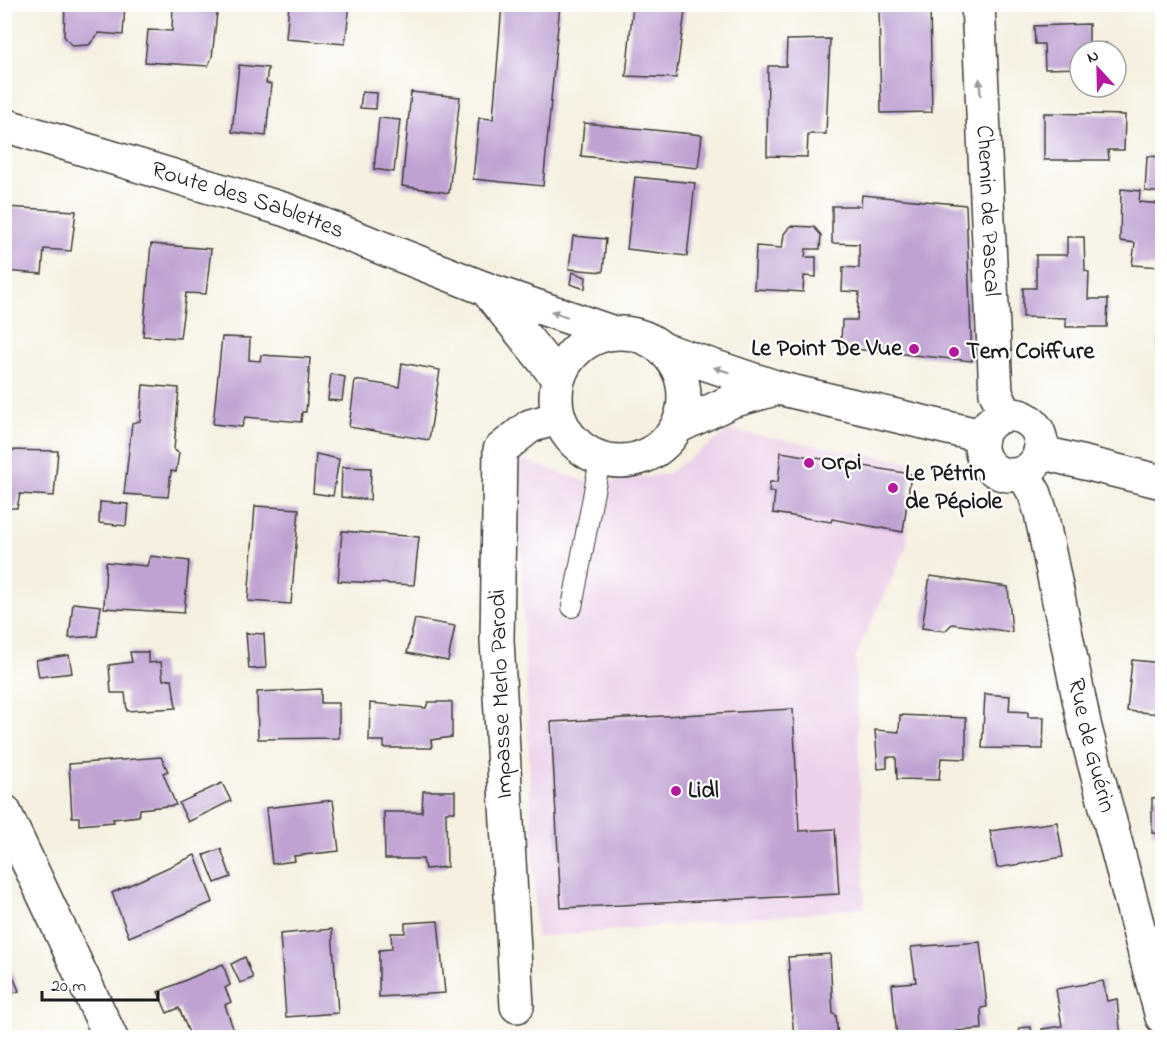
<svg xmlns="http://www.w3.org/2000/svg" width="1167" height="1042" viewBox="0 0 1167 1042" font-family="'Indie Flower',sans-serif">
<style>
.built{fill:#ecd1ea}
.building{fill:#bfa2d2}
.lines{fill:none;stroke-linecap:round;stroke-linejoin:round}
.service-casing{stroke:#3d3c39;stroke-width:22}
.minor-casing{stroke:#3d3c39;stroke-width:36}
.secondary-casing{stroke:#3d3c39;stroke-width:36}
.service{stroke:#fff;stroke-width:20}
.minor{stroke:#fff;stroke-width:33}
.secondary{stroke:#fff;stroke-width:33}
.oneway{fill:#999}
.poi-dot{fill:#b5179e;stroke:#fff;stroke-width:2}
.labels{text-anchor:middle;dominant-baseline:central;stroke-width:4.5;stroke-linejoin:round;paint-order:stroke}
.street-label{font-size:24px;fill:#1c1c1c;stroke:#fff}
.poi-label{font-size:24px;font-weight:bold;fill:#1c1c1c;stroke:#fff;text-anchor:start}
</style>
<rect width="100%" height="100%" fill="#fff"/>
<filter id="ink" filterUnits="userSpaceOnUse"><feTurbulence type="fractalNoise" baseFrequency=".0167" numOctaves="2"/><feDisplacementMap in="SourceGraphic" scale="12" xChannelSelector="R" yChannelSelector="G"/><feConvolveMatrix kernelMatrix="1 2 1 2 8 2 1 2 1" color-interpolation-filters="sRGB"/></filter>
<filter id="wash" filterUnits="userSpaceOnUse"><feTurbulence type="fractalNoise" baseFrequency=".008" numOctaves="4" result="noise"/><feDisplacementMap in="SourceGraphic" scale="24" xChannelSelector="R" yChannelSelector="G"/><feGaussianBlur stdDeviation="1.35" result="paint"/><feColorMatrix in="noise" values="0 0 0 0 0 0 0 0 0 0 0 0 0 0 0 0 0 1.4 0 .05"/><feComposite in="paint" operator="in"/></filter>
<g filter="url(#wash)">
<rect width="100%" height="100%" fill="#f5f0e0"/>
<polygon class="built" points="730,430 909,462 907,546 855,657 865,908 536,937 517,458 593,484 667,474"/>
<g id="blocks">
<g class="building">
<polygon points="65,4 125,4 123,35 99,33 89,45 72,46 64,36"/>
<polygon points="173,4 218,4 212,57 208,66 145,62 148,30 172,31"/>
<polygon points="289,4 350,4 345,44 286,39"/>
<polygon points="502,4 560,4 543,186 473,179 479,118 493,119"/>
<polygon points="633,4 686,4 676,78 626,76"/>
<polygon points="879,4 930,4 932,112 881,113"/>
<polygon points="1089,24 1089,44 1106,43 1107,51 1080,51 1080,68 1045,69 1044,44 1035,44 1034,26"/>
<polygon points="830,39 826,134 808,134 807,157 767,156 768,66 786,66 787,40"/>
<polygon points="239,65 268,68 266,83 271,84 266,136 232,132"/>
<polygon points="362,92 377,93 376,109 360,108"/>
<polygon points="411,92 460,97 449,193 402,186"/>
<polygon points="1044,113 1125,115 1124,150 1108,150 1109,160 1044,160"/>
<polygon points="379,118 400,120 394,172 374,169"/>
<polygon points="584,123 702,135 698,168 581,156"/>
<polygon points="1147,156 1162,157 1162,193 1145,191"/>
<polygon points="635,177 695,183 687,256 627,249"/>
<polygon points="1121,189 1140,191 1139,202 1162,204 1162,267 1132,265 1135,243 1120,241"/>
<polygon points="862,195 966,205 972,361 853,349 841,345 842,320 857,320 859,292 842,291 843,267 859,268 859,244 832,243 832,206 861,206"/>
<polygon points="4,207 76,211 71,251 44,249 42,274 4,271"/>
<polygon points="790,226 814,227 821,235 820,249 806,249 805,257 816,257 816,277 804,276 803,292 754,289 756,246 782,248 784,234"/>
<polygon points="573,236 606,239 603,272 569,269"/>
<polygon points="1067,237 1084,237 1085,271 1089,272 1088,299 1108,299 1107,327 1066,327 1066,318 1023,317 1023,288 1036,288 1036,255 1067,255"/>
<polygon points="151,244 211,249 206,294 186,293 180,338 143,336"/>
<polygon points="572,272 586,277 585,289 570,284"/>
<polygon points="222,337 250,338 249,360 260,361 261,355 310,358 306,412 302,412 301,422 245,417 242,427 213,424"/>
<polygon points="1158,338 1162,339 1162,358 1158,357"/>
<polygon points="402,363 440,370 429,440 349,427 355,380 399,387"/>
<polygon points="331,374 345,377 342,401 328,400"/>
<polygon points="143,385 179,388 174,450 179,453 176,472 171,471 168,497 124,494 132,423 140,421"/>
<polygon points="4,450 58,451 54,496 20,494 17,508 4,508"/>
<polygon points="781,452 911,474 903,532 832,519 831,522 773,513 775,492 769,492 770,482 778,482"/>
<polygon points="316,454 339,459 333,496 313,493"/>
<polygon points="342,467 371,468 370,500 341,497"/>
<polygon points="100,502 128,504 126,526 99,523"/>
<polygon points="255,506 299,509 291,604 248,601"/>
<polygon points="342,531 419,537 414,585 338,581"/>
<polygon points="150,556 189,561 184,613 104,608 106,562 147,566"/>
<polygon points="930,576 1008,587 1012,632 952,624 945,631 922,628"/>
<polygon points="73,603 101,606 97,636 69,638"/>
<polygon points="415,619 455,626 448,661 407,653"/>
<polygon points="246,633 264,634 266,668 249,669"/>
<polygon points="130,652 148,652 148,663 161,662 163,680 172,679 176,708 127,711 125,693 111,693 109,665 132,662"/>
<polygon points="69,655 72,673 39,677 36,660"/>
<polygon points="1132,660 1162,663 1162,714 1127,711"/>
<polygon points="321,689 321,703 339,703 339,738 258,739 257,692"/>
<polygon points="985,694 1010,696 1009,711 1028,712 1028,717 1044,717 1043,749 982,748"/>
<polygon points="428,702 452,702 452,737 431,740 432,748 384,748 384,741 369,741 370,703 426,708"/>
<polygon points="793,709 799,831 835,829 839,894 561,908 551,722"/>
<polygon points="900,715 966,718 966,759 941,758 939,780 897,779 896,757 887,757 887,768 878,769 875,730 899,732"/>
<polygon points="161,757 168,771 163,773 176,805 140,809 139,816 113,819 114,822 79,825 79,817 72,817 69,764"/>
<polygon points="222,783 231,801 188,822 179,803"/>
<polygon points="423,791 455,791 455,812 446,812 447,867 425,869 423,859 385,859 384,812 422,812"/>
<polygon points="1162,797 1162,834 1152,833 1152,798"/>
<polygon points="333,800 339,851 294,856 295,861 272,864 266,808"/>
<polygon points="1057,822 1063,857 997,868 990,831"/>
<polygon points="221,849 231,877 215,883 204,855"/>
<polygon points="195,855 213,902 129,937 112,893"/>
<polygon points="438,921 445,993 379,997 379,950 392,949 391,933 405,933 405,923"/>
<polygon points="332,929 338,1013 286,1017 280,934"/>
<polygon points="980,942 987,1007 981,1008 982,1029 957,1031 956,1038 897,1038 892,984 916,982 911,947"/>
<polygon points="4,954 19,991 4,997"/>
<polygon points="830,954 833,1014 836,1015 838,1038 794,1038 788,957"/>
<polygon points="245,957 253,978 240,983 231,964"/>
<polygon points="223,964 230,985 225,988 231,1002 225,1005 234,1031 220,1038 191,1038 179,1008 167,1013 158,992"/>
<polygon points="1103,981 1107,1001 1117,999 1121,1038 1043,1038 1042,1029 1062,1026 1056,989"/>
<polygon points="1031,1027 1032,1038 1020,1038 1019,1028"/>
</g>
</g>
</g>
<g filter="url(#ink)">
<use href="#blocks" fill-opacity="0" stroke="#3d3c39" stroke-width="1.5"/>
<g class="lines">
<defs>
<polyline id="service" points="572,607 600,460"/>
<g id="minor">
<path id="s1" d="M 978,4 L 996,393 L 1006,415"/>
<path id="s2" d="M 1023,473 L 1035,494 L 1041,513 L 1085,728 L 1162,1017"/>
<polyline points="4,811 111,1038"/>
<polyline points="517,1006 497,640 500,450 530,426 558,418"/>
</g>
<g id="secondary">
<path id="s3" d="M 4,125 L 286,210 L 486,289 L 614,333"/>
<polyline points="486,289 558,378"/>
<circle cx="620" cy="397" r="64"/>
<polyline points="665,350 778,388 982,436"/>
<circle cx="1011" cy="445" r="30"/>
<polyline points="679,426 732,401 778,388"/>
<polyline points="1040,452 1162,482"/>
</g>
</defs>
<use href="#service" class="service-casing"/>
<use href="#minor" class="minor-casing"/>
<use href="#secondary" class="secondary-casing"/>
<use href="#service" class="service"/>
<use href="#minor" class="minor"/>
<use href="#secondary" class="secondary"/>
</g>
<defs><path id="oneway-solid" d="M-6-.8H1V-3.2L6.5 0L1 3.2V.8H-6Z" transform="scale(1.5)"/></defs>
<g class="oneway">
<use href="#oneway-solid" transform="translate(980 87) rotate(-93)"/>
<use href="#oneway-solid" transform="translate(559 314) rotate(-161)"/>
<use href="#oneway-solid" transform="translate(722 370) rotate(-162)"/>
</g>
</g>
<g class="poi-dot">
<circle cx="914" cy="349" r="6"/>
<circle cx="954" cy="352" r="6"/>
<circle cx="809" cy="463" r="6"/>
<circle cx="893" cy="488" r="6"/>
<circle cx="676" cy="791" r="6"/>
</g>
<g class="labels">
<g class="street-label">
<text stroke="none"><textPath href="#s3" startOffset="255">Route des Sablettes</textPath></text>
<text stroke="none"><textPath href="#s1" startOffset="207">Chemin de Pascal</textPath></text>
<text transform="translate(502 694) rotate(-92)">Impasse Merlo Parodi</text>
<text stroke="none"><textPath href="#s2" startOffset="282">Rue de Guérin</textPath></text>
</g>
<g class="poi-label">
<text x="902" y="349" text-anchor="end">Le Point De Vue</text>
<text x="966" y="352">Tem Coiffure</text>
<text x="821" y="463">Orpi</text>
<text x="905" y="474">Le Pétrin<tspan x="905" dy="28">de Pépiole</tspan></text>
<text x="688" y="791">Lidl</text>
</g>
</g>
<rect width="1167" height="1042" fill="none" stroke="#fff" stroke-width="24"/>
<g transform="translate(1098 69) rotate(338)"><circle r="28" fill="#ffffff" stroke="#a4a4a4" stroke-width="1.5"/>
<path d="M0-4.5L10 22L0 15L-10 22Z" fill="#b5179e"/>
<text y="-9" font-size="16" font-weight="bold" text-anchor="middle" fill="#1c1c1c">N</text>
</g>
<path d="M42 991v9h116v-9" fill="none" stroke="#1c1c1c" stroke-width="3"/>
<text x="51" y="991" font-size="18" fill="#1c1c1c" stroke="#ffffff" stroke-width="4.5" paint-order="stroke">20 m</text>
</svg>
